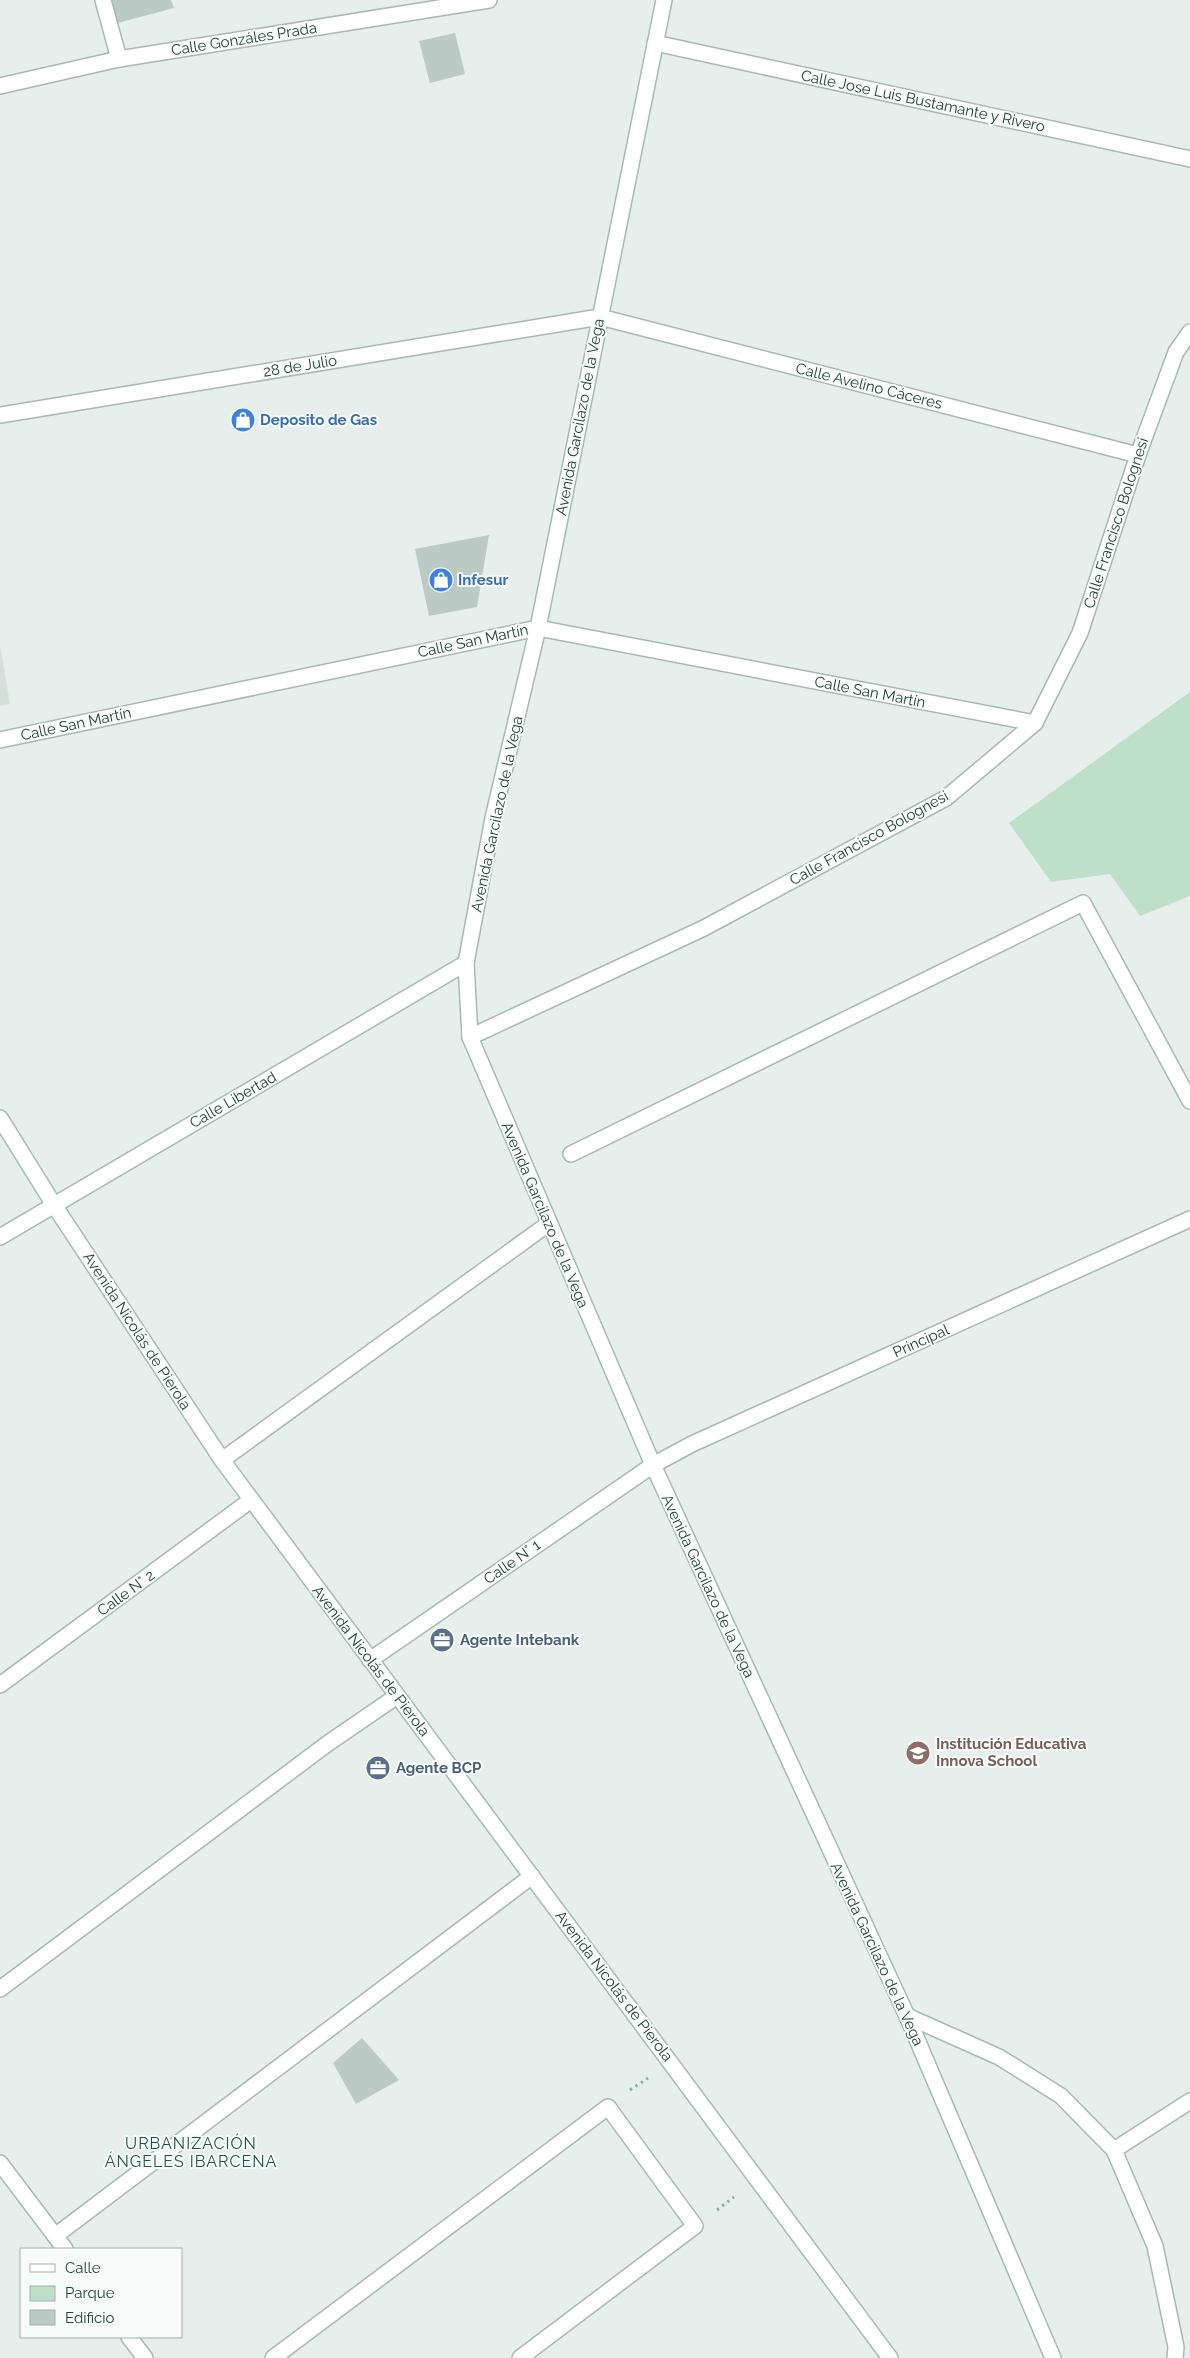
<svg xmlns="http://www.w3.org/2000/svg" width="1190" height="2358" viewBox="0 0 1190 2358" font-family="Raleway,sans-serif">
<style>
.built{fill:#d4dfda}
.park{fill:#bfe0c8}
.building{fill:#bbcac4}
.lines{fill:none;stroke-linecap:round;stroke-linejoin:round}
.street-casing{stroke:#a8b8b2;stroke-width:18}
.secondary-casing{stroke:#a4bbb3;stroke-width:18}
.path{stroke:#86b3a5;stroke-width:3;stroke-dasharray:2.5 4;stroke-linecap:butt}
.street{stroke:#fff;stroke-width:15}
.secondary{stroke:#fff;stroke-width:15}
.labels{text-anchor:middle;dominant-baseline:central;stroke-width:4;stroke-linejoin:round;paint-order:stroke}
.street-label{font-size:15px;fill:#24423a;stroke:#f7fbf9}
.shop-label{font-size:15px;font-weight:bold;fill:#366cbe;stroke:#f7fbf9;text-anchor:start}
.service-label{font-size:15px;font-weight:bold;fill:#4e5e75;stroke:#f7fbf9;text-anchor:start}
.education-label{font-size:15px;font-weight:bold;fill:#785e54;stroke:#f7fbf9;text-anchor:start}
.neighbourhood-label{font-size:16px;letter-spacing:1px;fill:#1f5548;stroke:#f7fbf9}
</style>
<rect width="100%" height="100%" fill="#e6efeb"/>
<polygon class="built" points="0,645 10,704 0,706"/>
<polygon class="park" points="1190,692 1190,896 1140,916 1110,874 1051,882 1009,823"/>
<g class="building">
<polygon points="108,0 171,0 174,8 114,24"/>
<polygon points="455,33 465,74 430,83 419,41"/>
<polygon points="489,535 477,607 429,616 415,549"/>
<polygon points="362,2038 399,2080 356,2104 333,2063"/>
</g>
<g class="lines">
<defs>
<g id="street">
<polyline points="103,0 119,59"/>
<polyline points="655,43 1190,159"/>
<polyline points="0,86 119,59 489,0"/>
<polyline points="0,415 600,317 1138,455"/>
<polyline points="0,740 538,628 1035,723"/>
<polyline points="470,1037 704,928 946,798 1035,723 1080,633 1138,455 1176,352 1190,332"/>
<polyline points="571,1154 1083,903 1190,1101"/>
<polyline points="222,1460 548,1224"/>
<polyline points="370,1660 653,1465 692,1444 1190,1219"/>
<polyline points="0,1685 251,1500"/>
<polyline points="0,1989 327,1744 397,1696"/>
<polyline points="907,2016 999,2057 1061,2096 1114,2150 1155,2246 1176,2347 1175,2358"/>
<polyline points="1114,2150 1190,2101"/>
<polyline points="0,2163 65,2249"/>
<polyline points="55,2236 532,1876"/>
<polyline points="129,2337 145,2358"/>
<polyline points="273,2358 608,2107 695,2226 520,2358"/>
</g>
<g id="secondary">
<polyline points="664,0 538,628 493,818 466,963 470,1037 653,1465 907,2016 1053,2358"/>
<polyline points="0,1118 54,1205 222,1460 890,2358"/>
<polyline points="0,1237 466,963"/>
</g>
</defs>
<use href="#street" class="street-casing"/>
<use href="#secondary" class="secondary-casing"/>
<g class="path">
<polyline points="630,2090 648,2078"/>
<polyline points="717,2210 734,2197"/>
</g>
<use href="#street" class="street"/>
<use href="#secondary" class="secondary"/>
</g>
<defs>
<symbol id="shop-disc" viewBox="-11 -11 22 22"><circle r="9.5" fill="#3f7fe0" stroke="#f7fbf9"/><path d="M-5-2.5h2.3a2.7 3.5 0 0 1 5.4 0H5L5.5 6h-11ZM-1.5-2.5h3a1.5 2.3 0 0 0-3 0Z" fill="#fff"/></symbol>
<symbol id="office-disc" viewBox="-11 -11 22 22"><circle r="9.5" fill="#5c6f8a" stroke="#f7fbf9"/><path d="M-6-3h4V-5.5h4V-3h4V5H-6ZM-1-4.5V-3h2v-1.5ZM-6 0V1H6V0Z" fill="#fff"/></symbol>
<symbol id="school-disc" viewBox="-11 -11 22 22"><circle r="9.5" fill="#8d6e63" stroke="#f7fbf9"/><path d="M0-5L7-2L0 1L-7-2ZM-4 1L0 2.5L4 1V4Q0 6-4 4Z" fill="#fff"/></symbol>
</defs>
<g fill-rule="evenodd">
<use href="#shop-disc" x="229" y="406" width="28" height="28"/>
<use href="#shop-disc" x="427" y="566" width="28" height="28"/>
<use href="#office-disc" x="428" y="1626" width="28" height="28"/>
<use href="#school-disc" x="904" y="1739" width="28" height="28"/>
<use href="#office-disc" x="364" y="1754" width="28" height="28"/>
</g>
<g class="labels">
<g class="street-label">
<text transform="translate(244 39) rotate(-9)">Calle Gonzáles Prada</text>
<text transform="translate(923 101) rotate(12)">Calle Jose Luis Bustamante y Rivero</text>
<text transform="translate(300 366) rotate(-9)">28 de Julio</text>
<text transform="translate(869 386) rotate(14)">Calle Avelino Cáceres</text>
<text transform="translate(580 417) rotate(-79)">Avenida Garcilazo de la Vega</text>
<text transform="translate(1116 523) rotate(-72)">Calle Francisco Bolognesi</text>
<text transform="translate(473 641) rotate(-12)">Calle San Martín</text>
<text transform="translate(870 692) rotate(11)">Calle San Martín</text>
<text transform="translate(76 724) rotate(-12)">Calle San Martín</text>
<text transform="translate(497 814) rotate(-78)">Avenida Garcilazo de la Vega</text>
<text transform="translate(869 838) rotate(-29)">Calle Francisco Bolognesi</text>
<text transform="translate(233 1100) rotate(-30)">Calle Libertad</text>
<text transform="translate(545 1215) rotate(67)">Avenida Garcilazo de la Vega</text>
<text transform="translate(137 1331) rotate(57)">Avenida Nicolás de Pierola</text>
<text transform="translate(921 1341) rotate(-24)">Principal</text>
<text transform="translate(512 1562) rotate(-35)">Calle N° 1</text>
<text transform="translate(708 1586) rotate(65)">Avenida Garcilazo de la Vega</text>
<text transform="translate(126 1593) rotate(-36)">Calle N° 2</text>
<text transform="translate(371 1661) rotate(53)">Avenida Nicolás de Pierola</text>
<text transform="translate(877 1954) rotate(65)">Avenida Garcilazo de la Vega</text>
<text transform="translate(614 1986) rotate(53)">Avenida Nicolás de Pierola</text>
</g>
<g class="shop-label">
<text x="260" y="420">Deposito de Gas</text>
<text x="458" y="580">Infesur</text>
</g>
<g class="service-label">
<text x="460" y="1640">Agente Intebank</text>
<text x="396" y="1768">Agente BCP</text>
</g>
<g class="education-label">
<text x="936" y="1744">Institución Educativa<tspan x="936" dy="17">Innova School</tspan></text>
</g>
<g class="neighbourhood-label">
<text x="191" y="2143">URBANIZACIÓN<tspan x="191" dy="18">ÁNGELES IBARCENA</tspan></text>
</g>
</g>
<rect x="20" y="2248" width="162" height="90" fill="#f7fbf9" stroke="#a3b1ad"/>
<rect x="30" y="2264" width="25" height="8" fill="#ffffff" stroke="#a3b1ad"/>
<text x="65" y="2273" font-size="15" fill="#24423a">Calle</text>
<rect x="30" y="2286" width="25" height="15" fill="#bfe0c8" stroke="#a3b1ad"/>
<text x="65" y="2298" font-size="15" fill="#24423a">Parque</text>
<rect x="30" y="2310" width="25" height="15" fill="#bbcac4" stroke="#a3b1ad"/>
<text x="65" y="2323" font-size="15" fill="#24423a">Edificio</text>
</svg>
